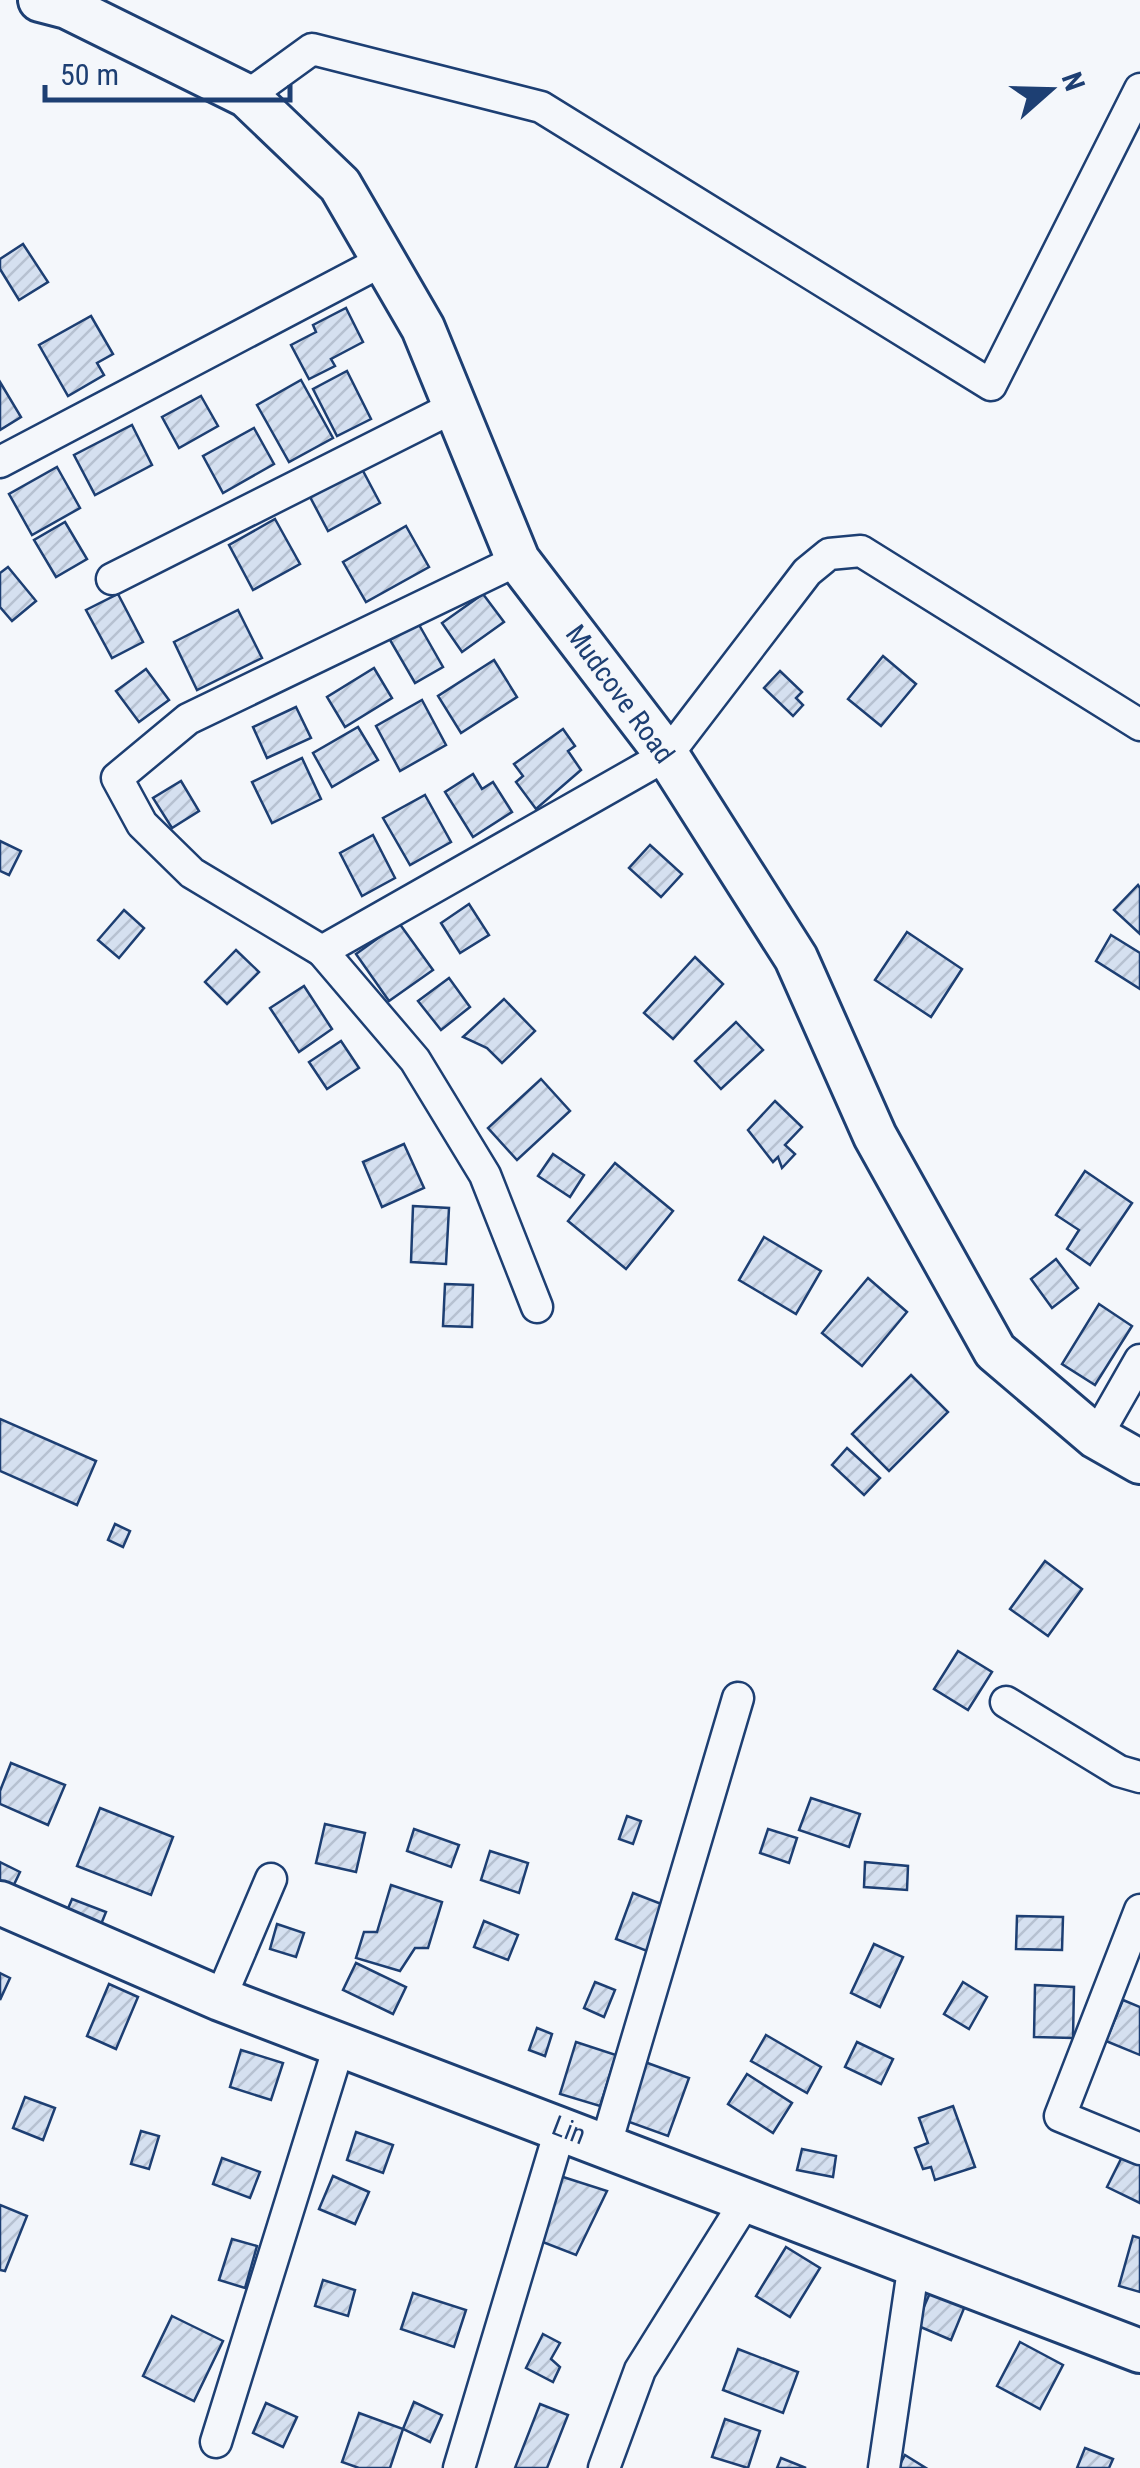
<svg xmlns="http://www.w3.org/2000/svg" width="1140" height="2468" viewBox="0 0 1140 2468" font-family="'Roboto Condensed',sans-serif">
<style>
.building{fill:url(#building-hatch);stroke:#1d3f73;stroke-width:2.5}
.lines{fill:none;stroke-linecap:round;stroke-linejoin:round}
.street-casing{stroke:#1d3f73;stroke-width:35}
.secondary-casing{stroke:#1d3f73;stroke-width:48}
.street{stroke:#f4f7fb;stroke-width:30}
.secondary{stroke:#f4f7fb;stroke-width:42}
.labels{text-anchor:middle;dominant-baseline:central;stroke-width:8;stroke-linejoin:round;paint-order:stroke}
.street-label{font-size:28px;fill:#1d3f73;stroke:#f4f7fb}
</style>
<defs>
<pattern id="building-hatch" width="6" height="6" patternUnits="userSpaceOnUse" patternTransform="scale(2.5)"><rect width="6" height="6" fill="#d5e0f0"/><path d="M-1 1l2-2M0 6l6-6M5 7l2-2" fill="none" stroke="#b6c1d1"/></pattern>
</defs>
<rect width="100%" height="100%" fill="#f4f7fb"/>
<g class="building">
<polygon points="23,244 48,282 19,300 0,269 0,259"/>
<polygon points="346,308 363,342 331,359 335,366 309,379 291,345 316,332 313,325"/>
<polygon points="91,316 113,354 97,363 104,375 68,396 39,345"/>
<polygon points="347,371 371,419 337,436 313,389"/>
<polygon points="301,380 333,438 289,462 257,405"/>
<polygon points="0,382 21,417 0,430"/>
<polygon points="201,396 218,426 179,448 162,417"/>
<polygon points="132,425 152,465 95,495 74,455"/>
<polygon points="254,428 274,464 223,493 203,456"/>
<polygon points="57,467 80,508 32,535 9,494"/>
<polygon points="362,469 380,503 328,531 309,495"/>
<polygon points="275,519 300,564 253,590 229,545"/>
<polygon points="65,522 87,559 56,577 34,540"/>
<polygon points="406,526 429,567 366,602 343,562"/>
<polygon points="8,567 36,601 12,621 0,607 0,573"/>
<polygon points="118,594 143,642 112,658 86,610"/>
<polygon points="483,594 504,622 462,652 442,623"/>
<polygon points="238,610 262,658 197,690 174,642"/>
<polygon points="418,623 443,667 415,683 390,640"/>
<polygon points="883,656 916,684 881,726 848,699"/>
<polygon points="494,660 517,697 461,733 438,696"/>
<polygon points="374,668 392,698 345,727 327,697"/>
<polygon points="146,669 169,700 139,722 116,691"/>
<polygon points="780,671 802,692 796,698 803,705 793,716 764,688"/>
<polygon points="422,700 446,745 400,771 376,726"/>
<polygon points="296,707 311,738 267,758 253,727"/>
<polygon points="358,727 378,760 332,787 313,753"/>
<polygon points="563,729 575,746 568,751 581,770 536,809 516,782 523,776 514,764"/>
<polygon points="302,758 321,799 272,823 252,782"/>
<polygon points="473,774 482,789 493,782 512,812 473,837 445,792"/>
<polygon points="181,781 199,811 172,828 153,798"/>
<polygon points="425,795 451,842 410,865 383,818"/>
<polygon points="373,835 395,878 362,896 340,853"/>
<polygon points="0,841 21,851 9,875 0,871"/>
<polygon points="650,845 682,874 661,897 629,868"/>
<polygon points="1138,885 1140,888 1140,934 1114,910"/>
<polygon points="469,904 489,935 460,953 441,923"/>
<polygon points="124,910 144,928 119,958 98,940"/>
<polygon points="399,923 433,970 389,1001 356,954"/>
<polygon points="907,932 962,969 931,1017 875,980"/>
<polygon points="1111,935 1140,953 1140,989 1096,961"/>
<polygon points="236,950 259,972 227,1004 205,982"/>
<polygon points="695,957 723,984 673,1039 644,1013"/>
<polygon points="449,978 470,1007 441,1030 418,1001"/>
<polygon points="304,986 332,1029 299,1052 270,1008"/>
<polygon points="504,999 535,1031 502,1063 487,1048 463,1037"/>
<polygon points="736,1022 763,1050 721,1089 695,1061"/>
<polygon points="341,1041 359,1068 327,1089 309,1062"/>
<polygon points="541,1079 570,1111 517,1160 488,1128"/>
<polygon points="775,1101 802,1127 785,1145 795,1154 782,1168 778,1157 773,1162 748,1130"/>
<polygon points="404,1144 424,1188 382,1207 363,1162"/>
<polygon points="553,1154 584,1175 570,1197 538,1176"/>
<polygon points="615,1163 673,1211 626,1269 568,1221"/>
<polygon points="1085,1171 1132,1203 1090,1265 1067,1249 1079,1230 1056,1215"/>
<polygon points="413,1206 449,1208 446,1264 411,1262"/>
<polygon points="764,1237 821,1271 796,1314 739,1280"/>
<polygon points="1056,1259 1078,1288 1052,1308 1031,1279"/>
<polygon points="868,1278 907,1312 862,1366 822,1333"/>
<polygon points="445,1284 473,1285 472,1327 443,1326"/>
<polygon points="1099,1304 1132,1326 1095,1385 1062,1364"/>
<polygon points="911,1375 948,1412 889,1471 852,1434"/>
<polygon points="0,1419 96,1461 77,1505 0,1471"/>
<polygon points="847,1448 880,1478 864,1495 832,1465"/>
<polygon points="115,1524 130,1531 123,1547 108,1540"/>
<polygon points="1045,1561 1082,1589 1048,1636 1010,1609"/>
<polygon points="958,1651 992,1672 968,1710 934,1689"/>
<polygon points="11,1763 65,1785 48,1825 0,1804 0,1791"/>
<polygon points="811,1798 860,1814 849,1847 799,1830"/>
<polygon points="100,1808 173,1837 151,1895 77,1866"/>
<polygon points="627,1816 641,1821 633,1844 619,1839"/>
<polygon points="325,1824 365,1833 356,1872 316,1863"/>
<polygon points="414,1829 459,1845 451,1867 407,1851"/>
<polygon points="768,1829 797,1838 789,1863 760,1853"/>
<polygon points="490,1851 528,1863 519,1893 481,1880"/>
<polygon points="0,1862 20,1872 8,1897 0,1893"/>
<polygon points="865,1862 908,1866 907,1890 864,1887"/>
<polygon points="391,1885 442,1902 428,1948 415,1948 400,1971 356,1958 364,1932 377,1932"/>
<polygon points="633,1893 664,1905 647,1951 616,1939"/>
<polygon points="72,1899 106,1912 95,1939 61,1925"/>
<polygon points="1017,1916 1063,1917 1062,1950 1016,1949"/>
<polygon points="484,1921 518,1935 508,1960 474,1947"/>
<polygon points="277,1924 304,1933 296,1957 270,1949"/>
<polygon points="874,1944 903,1957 880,2007 851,1993"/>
<polygon points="356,1963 406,1987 393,2014 343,1990"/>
<polygon points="0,1973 10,1978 0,2000"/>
<polygon points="595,1982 615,1990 604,2017 584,2008"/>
<polygon points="963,1982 987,1997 969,2029 944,2014"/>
<polygon points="109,1984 138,1997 116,2049 87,2036"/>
<polygon points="1035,1985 1074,1987 1073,2038 1034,2037"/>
<polygon points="1123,2000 1140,2007 1140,2055 1106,2041"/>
<polygon points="537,2028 552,2034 545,2056 529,2050"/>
<polygon points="766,2035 821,2067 807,2093 751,2061"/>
<polygon points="576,2042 616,2055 600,2106 560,2094"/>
<polygon points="857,2042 893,2059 881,2084 845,2067"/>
<polygon points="241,2050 283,2063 271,2100 230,2087"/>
<polygon points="642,2061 689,2078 668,2136 621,2119"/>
<polygon points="747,2074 792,2103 773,2133 728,2104"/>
<polygon points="25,2097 55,2108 43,2140 13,2128"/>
<polygon points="953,2106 975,2167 935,2180 931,2167 923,2169 915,2148 928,2143 919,2118"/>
<polygon points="141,2131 159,2136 149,2169 131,2164"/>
<polygon points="356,2132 393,2145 383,2173 347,2160"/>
<polygon points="802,2149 836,2156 833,2177 797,2170"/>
<polygon points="1125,2151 1140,2158 1140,2203 1107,2187"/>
<polygon points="222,2158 260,2172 250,2198 213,2184"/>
<polygon points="333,2176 369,2192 355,2224 319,2209"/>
<polygon points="560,2176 607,2191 576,2255 535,2239"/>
<polygon points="0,2205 27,2216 5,2271 0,2270"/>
<polygon points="1133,2236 1140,2238 1140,2292 1119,2286"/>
<polygon points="232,2239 257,2246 245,2288 219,2280"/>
<polygon points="786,2247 820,2268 790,2317 756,2296"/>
<polygon points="323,2280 355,2290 348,2316 315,2306"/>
<polygon points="933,2286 967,2301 951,2340 916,2325"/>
<polygon points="413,2293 466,2310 454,2347 401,2329"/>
<polygon points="172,2316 223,2341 194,2401 143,2376"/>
<polygon points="543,2334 560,2343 551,2359 560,2367 553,2382 526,2368"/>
<polygon points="1020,2342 1063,2365 1040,2409 997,2386"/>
<polygon points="738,2349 798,2372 783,2413 723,2390"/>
<polygon points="414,2402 442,2415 430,2442 403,2429"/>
<polygon points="266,2403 297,2417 283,2447 253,2433"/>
<polygon points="540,2404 568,2415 547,2468 515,2468"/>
<polygon points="359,2413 403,2429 390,2468 359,2468 342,2462"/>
<polygon points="725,2419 760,2431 748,2468 712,2457"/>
<polygon points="1085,2448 1113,2459 1109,2468 1077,2468"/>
<polygon points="905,2455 926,2468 898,2468"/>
<polygon points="781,2458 806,2468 777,2468"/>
</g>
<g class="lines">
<defs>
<g id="street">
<polyline points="247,96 312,49 541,107 991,385 1140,89"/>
<polyline points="0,462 384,260"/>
<polyline points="112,579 456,406"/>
<polyline points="322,951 192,873 142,824 117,778 188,719 518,560"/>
<polyline points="537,1307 485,1175 415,1060 322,951 667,755 807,572 829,554 861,551 1140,725"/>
<polyline points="1096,1437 1140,1360"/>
<polyline points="1006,1702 1119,1771 1140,1777"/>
<polyline points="1140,1910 1060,2116 1140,2149"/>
<polyline points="220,1999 271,1879"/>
<polyline points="606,2144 738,1698"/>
<polyline points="216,2442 340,2043"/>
<polyline points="459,2468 561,2127"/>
<polyline points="604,2468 640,2370 747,2199"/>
<polyline points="884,2468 914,2263"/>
</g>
<g id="secondary">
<polyline points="40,0 67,7 247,96 340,185 423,328 518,560 667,755 796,958 875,1136 995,1351 1096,1437 1140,1462"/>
<polyline points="0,1903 220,1999 1140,2351"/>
</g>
</defs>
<use href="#street" class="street-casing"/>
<use href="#secondary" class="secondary-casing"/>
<use href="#street" class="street"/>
<use href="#secondary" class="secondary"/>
</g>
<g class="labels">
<g class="street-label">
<text transform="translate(620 694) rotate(54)">Mudcove Road</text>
<text transform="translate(569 2130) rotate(21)">Lin</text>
</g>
</g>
<g transform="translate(1050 90) rotate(70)" stroke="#f4f7fb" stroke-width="8" paint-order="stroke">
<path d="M0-8L18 38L0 25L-18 38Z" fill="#1d3f73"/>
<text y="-15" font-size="28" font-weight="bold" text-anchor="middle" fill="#1d3f73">N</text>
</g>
<path d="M45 85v15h245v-15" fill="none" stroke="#1d3f73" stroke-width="5"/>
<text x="60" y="85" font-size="30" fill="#1d3f73" stroke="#f4f7fb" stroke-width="8" paint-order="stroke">50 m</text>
</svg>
